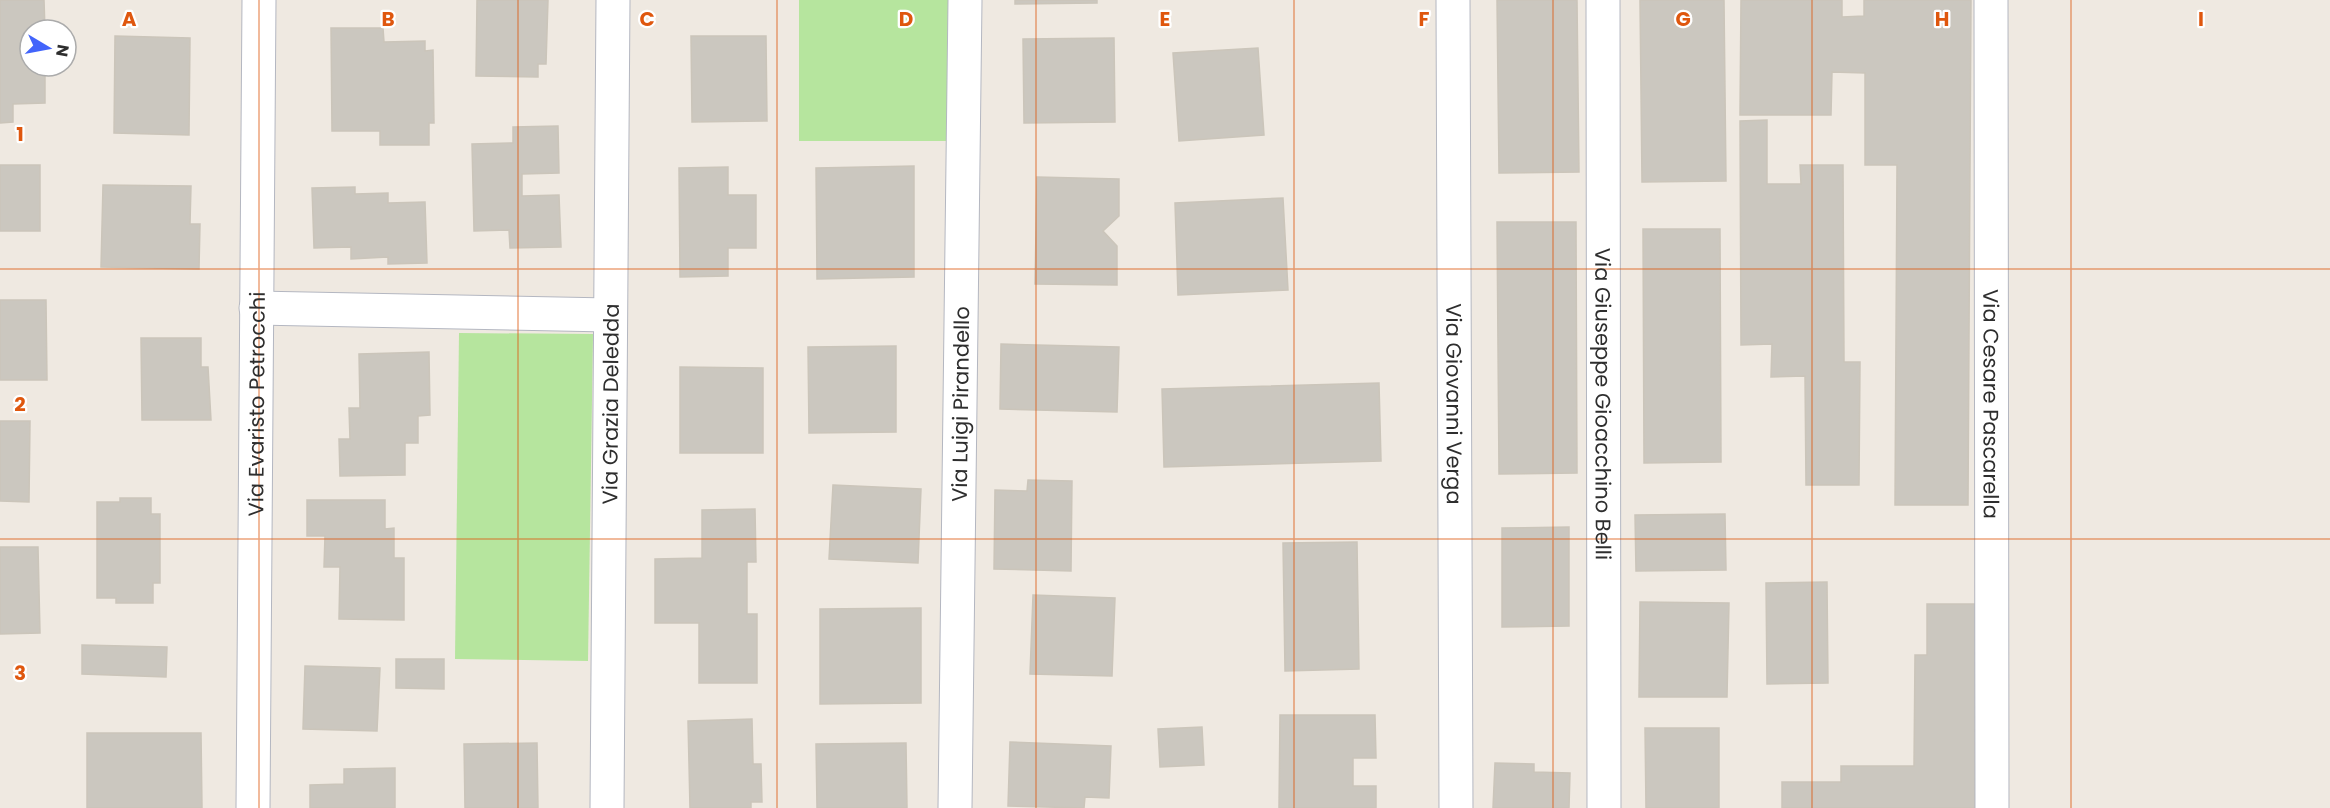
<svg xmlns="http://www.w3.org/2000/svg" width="2330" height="808" viewBox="0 0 2330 808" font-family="Poppins,sans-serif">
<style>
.green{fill:#b6e59e}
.building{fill:#cbc7bf;stroke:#cbc5ba;stroke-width:1.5}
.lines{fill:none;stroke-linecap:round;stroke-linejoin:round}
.minor-casing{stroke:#b4b7c1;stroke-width:35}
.minor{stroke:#fff;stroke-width:33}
.grid{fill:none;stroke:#df570e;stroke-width:1.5;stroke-opacity:0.55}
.labels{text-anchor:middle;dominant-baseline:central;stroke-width:4.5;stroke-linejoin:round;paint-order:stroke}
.street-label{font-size:21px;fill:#2e2e2e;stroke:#fff}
.grid-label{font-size:20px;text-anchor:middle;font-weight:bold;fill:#df570e;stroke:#fff;stroke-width:4.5;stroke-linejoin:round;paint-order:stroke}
</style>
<rect width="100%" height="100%" fill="#efe9e1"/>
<g class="green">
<polygon points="799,0 948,0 947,141 799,141"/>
<polygon points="459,333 593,334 588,661 455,659"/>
</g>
<g class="building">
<polygon points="0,0 44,0 45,30 30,30 30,66 45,66 45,103 13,104 13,122 0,123"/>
<polygon points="477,0 548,0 546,64 538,64 538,77 476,76"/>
<polygon points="1015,0 1097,0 1097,3 1015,4"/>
<polygon points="1497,0 1577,0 1579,172 1499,173"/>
<polygon points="1640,0 1724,0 1726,181 1642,182"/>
<polygon points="1741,0 1842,0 1842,17 1864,16 1864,0 1971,0 1968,505 1895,505 1897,165 1865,165 1865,73 1832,72 1831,115 1740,115"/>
<polygon points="331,28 383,28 384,42 425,41 425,51 433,50 434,123 429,123 429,145 380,145 380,131 332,131"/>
<polygon points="115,36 190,38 189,135 114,133"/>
<polygon points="691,36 766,36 767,121 692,122"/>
<polygon points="1114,38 1115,122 1024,123 1023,39"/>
<polygon points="1258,48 1264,135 1179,141 1173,53"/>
<polygon points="1767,120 1767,184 1801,184 1800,165 1843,165 1844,362 1860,362 1859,485 1806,485 1805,376 1771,377 1772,344 1741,345 1740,121"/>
<polygon points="558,126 559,173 522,174 522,196 559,195 561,247 510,248 509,230 474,231 472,144 513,143 513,127"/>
<rect x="0" y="165" width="40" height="66"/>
<polygon points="914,166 914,277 817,279 816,168"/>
<polygon points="728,167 728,195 756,195 756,248 728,248 728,276 680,277 679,168"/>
<polygon points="1037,177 1119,179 1119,216 1103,231 1117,246 1117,285 1035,284"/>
<polygon points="103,185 191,186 190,224 200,224 199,269 101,267"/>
<polygon points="355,187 355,194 388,193 388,203 425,202 427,263 388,264 388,257 351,259 351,247 314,248 312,188"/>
<polygon points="1283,198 1288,290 1178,295 1175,203"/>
<polygon points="1497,222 1576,222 1577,473 1499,474"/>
<polygon points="1643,229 1720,229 1721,462 1644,463"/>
<polygon points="0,300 46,300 47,380 0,380"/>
<polygon points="141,338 201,338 201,367 208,367 211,420 142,420"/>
<polygon points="1001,344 1119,347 1117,412 1000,409"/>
<polygon points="896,346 896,432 809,433 808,347"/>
<polygon points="429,352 430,415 418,416 418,443 405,443 405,475 340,476 339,439 350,439 349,408 360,408 359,354"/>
<polygon points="680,367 763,368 763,453 680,453"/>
<polygon points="1379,383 1381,461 1164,467 1162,389"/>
<polygon points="0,421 30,421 29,502 0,501"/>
<polygon points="1028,480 1072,481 1071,571 994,569 995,490 1027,491"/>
<polygon points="833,485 921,489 918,563 829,559"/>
<polygon points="120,498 151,498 151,514 160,514 160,583 153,583 153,603 116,603 116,598 97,598 97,502 120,502"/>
<polygon points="307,500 385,500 385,529 394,528 394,558 404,558 404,620 339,619 340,567 324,567 325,536 307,536"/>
<polygon points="755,509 756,562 747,562 747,614 757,614 757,683 699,683 699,623 655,623 655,559 702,558 702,510"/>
<polygon points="1725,514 1726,570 1636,571 1635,515"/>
<polygon points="1569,527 1569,626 1502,627 1502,528"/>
<polygon points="1357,542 1359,669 1285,671 1283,543"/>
<polygon points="0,547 38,547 40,633 0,634"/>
<polygon points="1827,582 1828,683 1767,684 1766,583"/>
<polygon points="1033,595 1115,598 1112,676 1030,674"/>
<polygon points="1640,602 1729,603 1727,697 1639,697"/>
<polygon points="1927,604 1976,604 1975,808 1782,808 1782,782 1841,782 1841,766 1914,766 1915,655 1927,655"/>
<polygon points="921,608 921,703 820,704 820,609"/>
<polygon points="82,645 167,647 166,677 82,674"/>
<polygon points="396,659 444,659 444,689 396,688"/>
<polygon points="305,666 380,668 377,731 303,729"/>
<polygon points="1280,715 1375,715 1376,758 1353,758 1353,786 1376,786 1376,808 1279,808"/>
<polygon points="752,719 753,764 761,764 762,802 751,802 751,808 690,808 688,721"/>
<polygon points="1202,727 1204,765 1160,767 1158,729"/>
<polygon points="1645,728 1719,728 1719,808 1646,808"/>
<polygon points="87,733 201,733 202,808 87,808"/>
<polygon points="1010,742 1111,746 1109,798 1085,797 1084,808 1008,806"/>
<polygon points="537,743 538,808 465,808 464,744"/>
<polygon points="906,743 907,808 817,808 816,744"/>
<polygon points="1495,763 1534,764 1534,772 1570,773 1569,808 1493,808"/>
<polygon points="395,768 395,808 310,808 310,785 344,784 344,769"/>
</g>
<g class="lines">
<defs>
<g id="minor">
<path id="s1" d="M 1453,0 L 1456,808"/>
<path id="s2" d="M 1603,0 L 1604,808"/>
<path id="s3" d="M 1991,0 L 1992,808"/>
<polyline points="256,308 609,315"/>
<path id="s4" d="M 253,808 L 259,0"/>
<path id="s5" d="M 607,808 L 613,0"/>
<path id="s6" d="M 955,808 L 965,0"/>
</g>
</defs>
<use href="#minor" class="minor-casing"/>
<use href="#minor" class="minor"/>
</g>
<path class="grid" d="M 259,0 L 259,808M 518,0 L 518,808M 777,0 L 777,808M 1036,0 L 1036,808M 1294,0 L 1294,808M 1553,0 L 1553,808M 1812,0 L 1812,808M 2071,0 L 2071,808M 0,269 L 2330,269M 0,539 L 2330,539"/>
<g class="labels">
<g class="street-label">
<text stroke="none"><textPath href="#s4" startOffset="404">Via Evaristo Petrocchi</textPath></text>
<text stroke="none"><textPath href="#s5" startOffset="404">Via Grazia Deledda</textPath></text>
<text stroke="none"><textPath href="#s6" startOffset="404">Via Luigi Pirandello</textPath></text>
<text stroke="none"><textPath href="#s1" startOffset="404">Via Giovanni Verga</textPath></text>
<text stroke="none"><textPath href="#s2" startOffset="404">Via Giuseppe Gioacchino Belli</textPath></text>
<text stroke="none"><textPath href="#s3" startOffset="404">Via Cesare Pascarella</textPath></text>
</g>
</g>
<g class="grid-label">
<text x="129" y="26">A</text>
<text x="388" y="26">B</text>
<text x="647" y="26">C</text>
<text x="906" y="26">D</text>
<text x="1165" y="26">E</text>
<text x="1424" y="26">F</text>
<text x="1683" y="26">G</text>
<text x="1942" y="26">H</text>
<text x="2201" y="26">I</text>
<text x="20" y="141">1</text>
<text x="20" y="411">2</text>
<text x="20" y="680">3</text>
</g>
<g transform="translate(48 48) rotate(100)"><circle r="28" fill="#ffffff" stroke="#ababab" stroke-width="1.5"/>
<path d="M0-4.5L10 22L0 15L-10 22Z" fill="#4264fb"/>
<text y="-9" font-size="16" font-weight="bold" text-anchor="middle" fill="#2e2e2e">N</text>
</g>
</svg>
